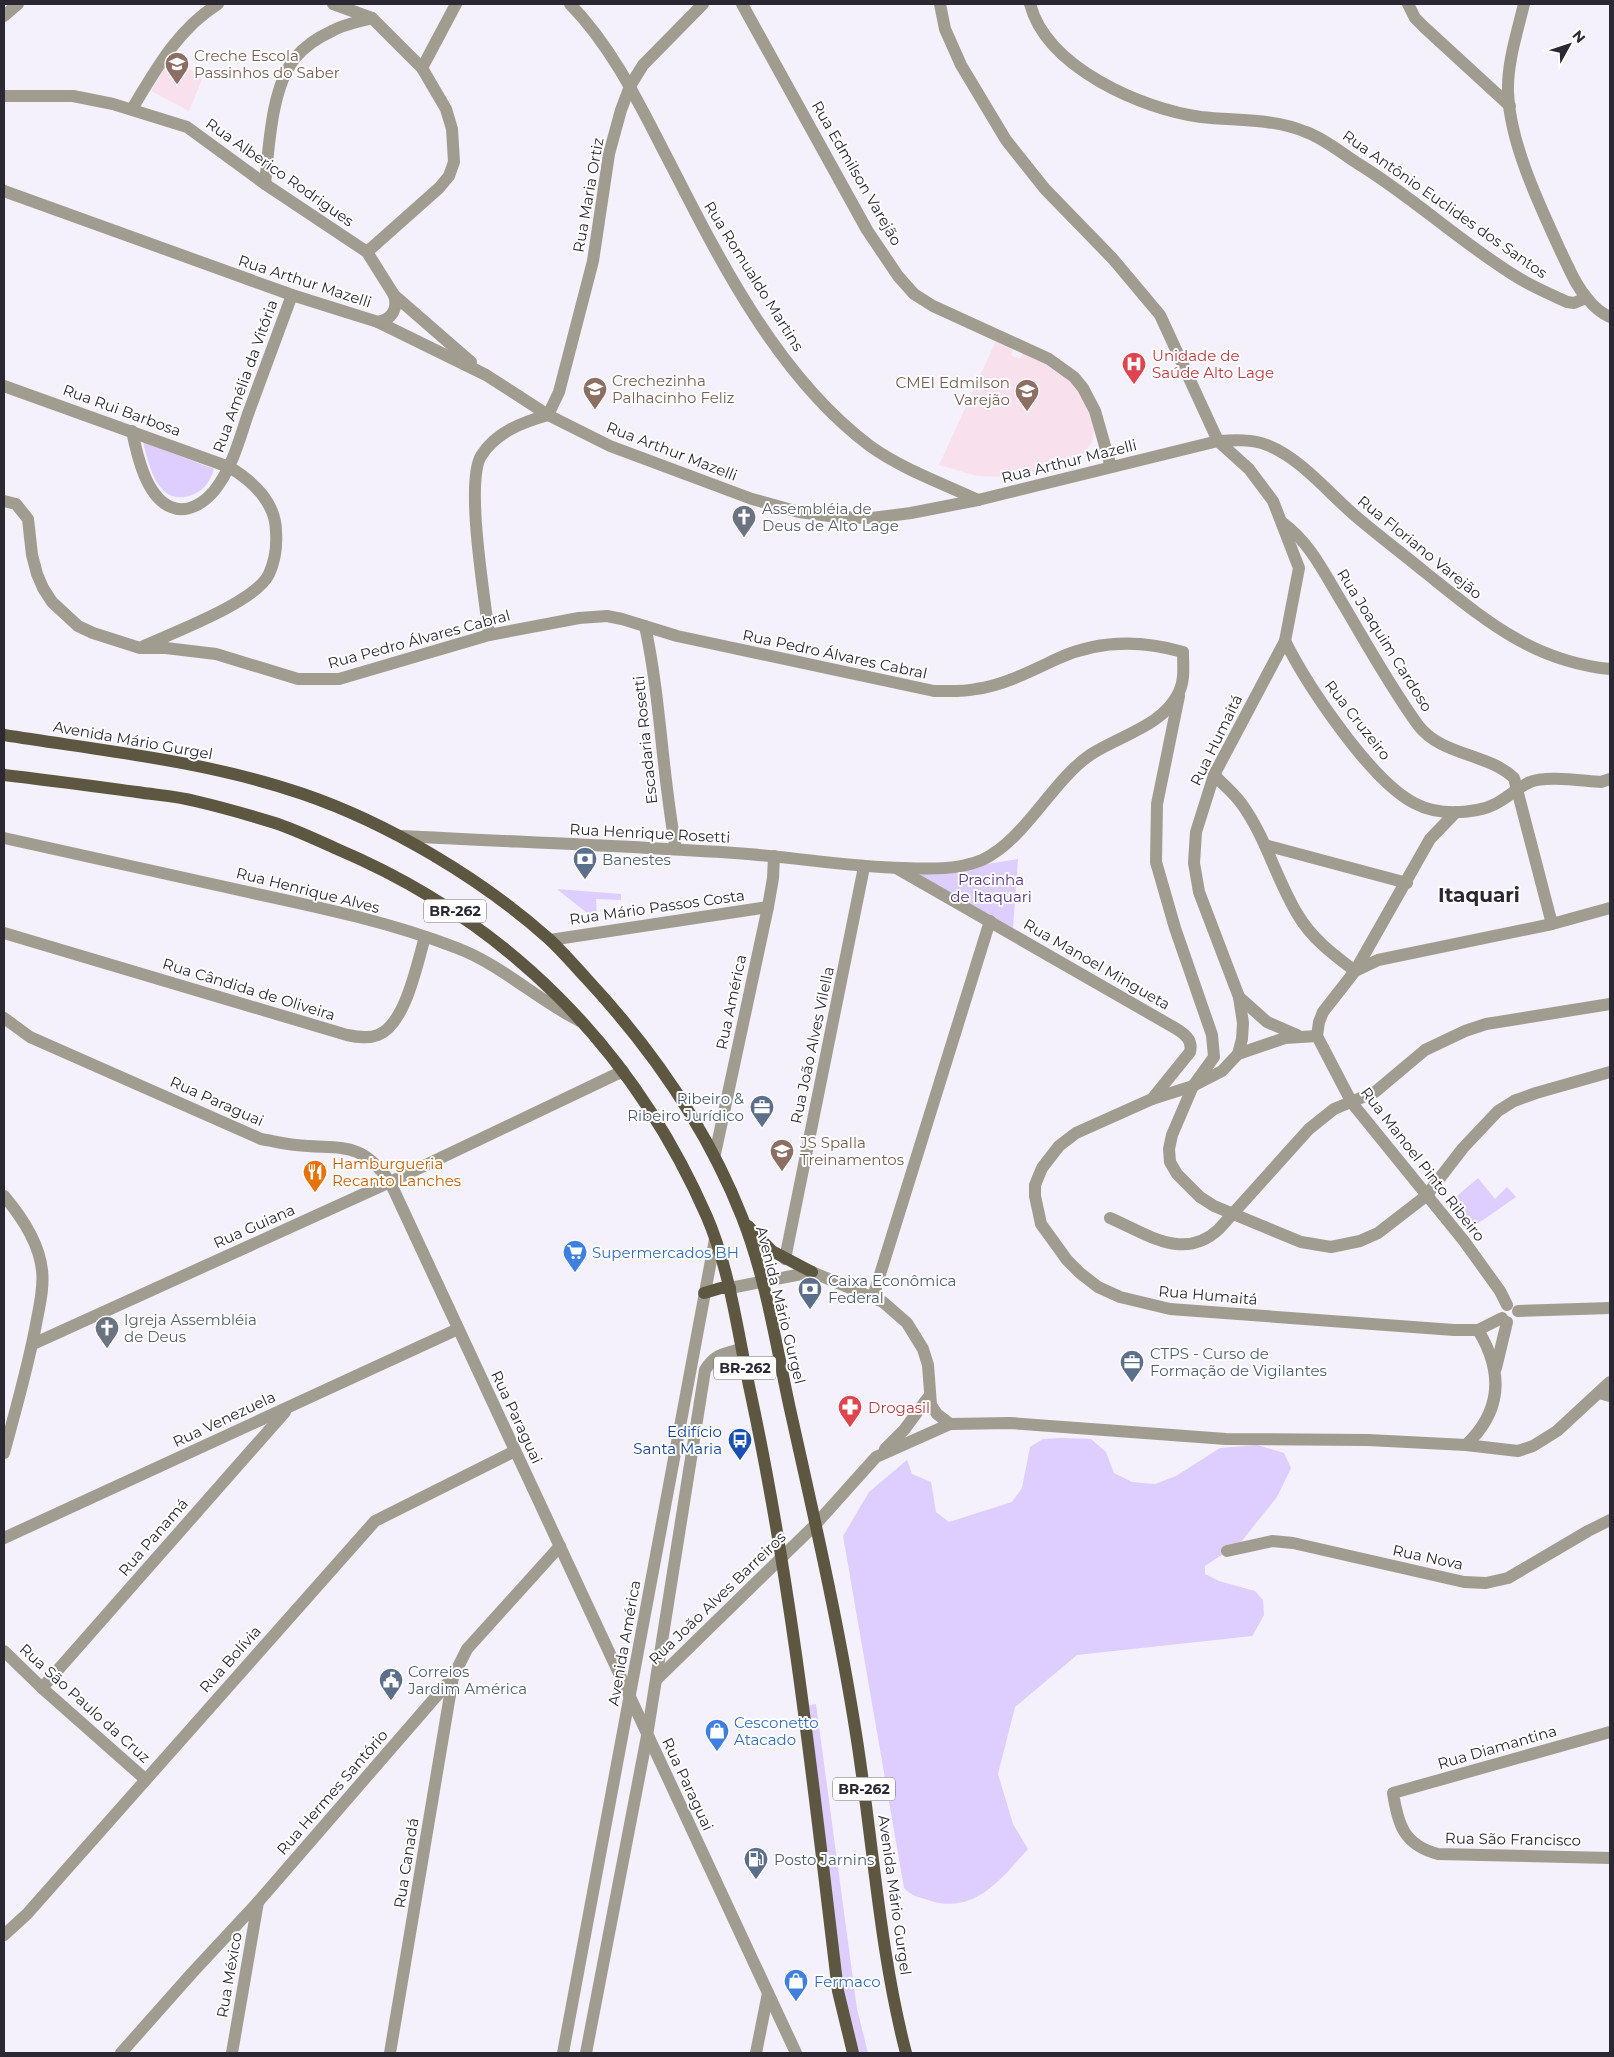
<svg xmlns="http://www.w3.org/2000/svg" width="1614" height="2057" viewBox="0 0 1614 2057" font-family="Montserrat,sans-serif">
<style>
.education{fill:#f8e1ec}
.green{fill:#deceff}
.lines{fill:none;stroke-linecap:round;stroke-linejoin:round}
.minor{stroke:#a09c8f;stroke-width:12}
.tertiary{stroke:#a09c8f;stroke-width:12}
.primary{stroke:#5d5640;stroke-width:12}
.labels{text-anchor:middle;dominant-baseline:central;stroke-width:4;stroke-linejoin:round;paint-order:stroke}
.shield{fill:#fff;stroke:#6b6870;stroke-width:1}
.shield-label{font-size:14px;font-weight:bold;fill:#2b2833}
.education-label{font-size:15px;fill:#785e54;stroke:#fff;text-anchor:start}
.street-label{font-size:15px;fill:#2b2833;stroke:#fff}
.health-label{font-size:15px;fill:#be3a42;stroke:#fff;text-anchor:start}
.worship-label{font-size:15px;fill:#5b616d;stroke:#fff;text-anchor:start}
.service-label{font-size:15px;fill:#4e5e75;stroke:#fff;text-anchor:start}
.park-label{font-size:15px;fill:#543182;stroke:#fff}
.food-label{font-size:15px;fill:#c56008;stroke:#fff;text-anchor:start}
.shop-label{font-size:15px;fill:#366cbe;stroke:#fff;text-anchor:start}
.transit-label{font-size:15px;fill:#164399;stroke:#fff;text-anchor:end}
.district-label{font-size:20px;font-weight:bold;fill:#2b2833;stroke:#fff}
</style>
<rect width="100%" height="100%" fill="#f4f0fc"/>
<g class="education">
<polygon points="173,55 202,79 189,111 151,91"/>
<polygon points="996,341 1013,350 1011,355 1020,359 1023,353 1058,371 1075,384 1087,402 1094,428 1092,442 1081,458 1048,470 1007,477 977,476 939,465"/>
</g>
<g class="green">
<path d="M 143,442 L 214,469 C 210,482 203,492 189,496 C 157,505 149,465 143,442 Z"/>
<polygon points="1018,859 1013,928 919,875"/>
<polygon points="557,889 621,894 621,900 596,899 597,917 593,918"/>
<polygon points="1478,1178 1495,1199 1507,1187 1516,1197 1470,1229 1450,1202"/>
<path d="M 1061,1438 L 1091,1439 L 1106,1452 L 1114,1473 L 1132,1482 L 1155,1484 L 1176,1476 L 1220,1448 L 1257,1445 L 1284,1453 L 1291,1468 L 1277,1497 L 1241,1542 L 1205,1566 L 1205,1574 L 1219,1581 L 1255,1591 L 1263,1600 L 1264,1615 L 1249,1642 L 1252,1636 L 1077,1655 L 1015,1707 L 998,1774 L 1013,1824 L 1028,1849 C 1001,1879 974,1916 928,1900 C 919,1897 911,1896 904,1888 L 843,1536 L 869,1492 L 907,1460 L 912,1474 L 931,1482 L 936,1512 L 949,1522 L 1012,1502 L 1022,1488 L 1030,1447 L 1043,1439 Z"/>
<polygon points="816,1704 857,2009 868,2053 856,2053 846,2011 806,1706"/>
</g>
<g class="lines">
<g class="minor">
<polyline points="333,4 372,18 422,68 446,109 452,129 454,162 449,176 439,188 367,252"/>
<path d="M 570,4 C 615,50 642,110 672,167 C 722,265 780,379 870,446 C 902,469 942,483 978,500"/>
<polyline points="742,4 867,230 898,276 914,294 933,306 1049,359 1074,377 1083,388 1095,411 1111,467"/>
<path d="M 1030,4 C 1047,68 1142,109 1201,117 C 1237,121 1272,118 1306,132 C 1325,139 1340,152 1357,163 C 1413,197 1461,243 1517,277 C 1533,287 1550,294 1567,302 L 1574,303 L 1586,298"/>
<polyline points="1408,4 1415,18 1424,27 1510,106"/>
<path d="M 1524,4 C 1517,33 1507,63 1508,93 C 1510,144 1540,206 1561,252 C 1569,268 1575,285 1587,298 C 1593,306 1601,313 1610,317"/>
<polyline points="4,16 18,4"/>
<polyline points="422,68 456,4"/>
<polyline points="4,96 73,96 113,104 187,127 265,184 367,252 394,295 471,362"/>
<path d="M 132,109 C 156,69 178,29 218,4"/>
<path d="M 265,184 C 269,147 271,88 295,58 C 304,47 319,37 332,31 C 344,24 359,22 372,18"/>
<polyline points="4,191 292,295 378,322 486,375 548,415 610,446 752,499 799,512 837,517 872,518 911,513 978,500 1218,441 1249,469 1273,501 1299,568 1285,641 1214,775 1196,832 1194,863 1199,892 1239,997 1243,1023 1242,1039 1238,1054 1222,1071 1193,1086 1152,1099 1076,1133 1059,1146 1042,1168 1035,1185 1035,1196 1041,1224 1067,1260 1080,1273 1098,1287 1120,1297 1170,1309 1454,1330 1478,1330 1502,1318"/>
<path d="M 378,322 C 393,319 398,308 394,295"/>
<path d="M 4,386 L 229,467 C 253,481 276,503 276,532 C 277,546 275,561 269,574 C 256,602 174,632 144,646"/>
<polyline points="548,415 559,392 593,261 609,154 621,110 630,86 643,65 703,4"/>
<path d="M 132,431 C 137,455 146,497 171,507 C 187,514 204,503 214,491 C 232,469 239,440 248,414 C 263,374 277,335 292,295"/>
<path d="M 4,501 L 16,504 L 28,519 L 32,555 L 37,574 L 43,588 L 52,602 L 78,626 L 93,633 L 140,648 L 166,648 L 216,654 L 298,679 L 339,679 L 489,635 L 579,618 L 607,616 L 622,619 L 677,636 L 934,691 C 948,691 963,692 976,689 C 1005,685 1033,670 1059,658 C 1099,640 1141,640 1183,652 C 1183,665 1185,680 1179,692 C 1164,726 1118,736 1090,755 C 1051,782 1025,840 982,860 C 958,870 929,869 903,868 C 851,867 800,858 748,854 C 633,846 517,842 402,836"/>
<path d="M 1283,523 C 1310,543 1323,571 1340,599 C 1365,641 1389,685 1418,725 C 1441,756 1488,753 1514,778 L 1552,924"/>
<path d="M 645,626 C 661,700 662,776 676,849"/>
<path d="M 489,635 C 485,599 465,483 481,456 C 496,432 523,422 548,415"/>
<path d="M 1285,641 C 1307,685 1370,780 1414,803 C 1433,813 1456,814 1477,810 C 1501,806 1511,791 1530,782 C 1546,775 1583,781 1601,782 L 1610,779"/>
<polyline points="1179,696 1157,804 1156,862 1175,928 1212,1035 1214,1057 1193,1086 1172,1135 1169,1149 1170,1162 1177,1174 1200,1197 1214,1206 1301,1242 1331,1247 1360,1241 1378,1233 1426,1196 1463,1148 1498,1111 1514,1101 1536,1093 1610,1072"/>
<path d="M 1214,775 C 1223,784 1233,792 1241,803 C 1266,837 1276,879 1298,915 C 1312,939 1334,955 1355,971 L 1378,960 L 1552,924 L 1610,908"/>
<polyline points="1456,812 1430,839 1355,971 1323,1012 1319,1022 1317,1036 1352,1103 1464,1241 1500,1291 1507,1305"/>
<path d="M 4,838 C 85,856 167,874 248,892 C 318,907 390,922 457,948 C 502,965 537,1000 580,1021"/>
<polyline points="1265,845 1407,883"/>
<path d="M 898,869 L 1175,1028 C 1185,1034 1193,1040 1190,1052 L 1152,1099"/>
<path d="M 4,933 L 347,1035 C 357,1037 368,1039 378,1035 C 406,1024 417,963 425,937"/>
<polyline points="550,940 768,907"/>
<polyline points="1239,997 1267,1022 1297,1035"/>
<path d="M 4,1018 L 30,1037 L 261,1139 C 273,1141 284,1144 296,1145 C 341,1150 360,1139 390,1182 L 796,2053"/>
<polyline points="1238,1054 1285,1038 1317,1036"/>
<polyline points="715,1154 768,907 773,878 774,856"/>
<path d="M 4,1196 C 21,1216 39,1243 42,1270 C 44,1286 40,1304 37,1319 C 29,1364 16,1408 4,1453"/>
<path d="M 1110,1218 C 1147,1234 1184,1262 1219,1229 L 1309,1129 L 1334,1109 L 1375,1092 L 1425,1050 L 1465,1031 L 1486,1024 L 1610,1004"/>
<polyline points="785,1259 864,867"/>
<polyline points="873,1297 990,921"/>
<polyline points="1518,1311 1610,1308"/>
<polyline points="33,1344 390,1182 623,1071"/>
<polyline points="1496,1368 1507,1322"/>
<polyline points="1599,1393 1610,1396"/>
<path d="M 1466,1445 C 1503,1410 1503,1371 1478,1330"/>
<polyline points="4,1538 458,1329"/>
<polyline points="1227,1551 1272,1541 1293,1543 1464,1582 1486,1583 1508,1578 1588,1531 1610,1520"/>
<polyline points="4,1651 42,1688 145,1779"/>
<polyline points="42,1688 285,1412"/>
<path d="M 1610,1732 L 1393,1793 C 1398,1825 1404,1845 1438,1854 L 1610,1858"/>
<polyline points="4,1935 27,1914 375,1521 515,1451"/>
<polyline points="121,2053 192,1973 258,1902 453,1677 467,1649 560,1546"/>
<polyline points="232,2053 258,1902"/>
<polyline points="390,2053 453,1677"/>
<polyline points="756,2053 768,1993"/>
</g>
<g class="tertiary">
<path d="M 940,4 L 945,29 L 961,65 L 1006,140 L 1045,189 L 1113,259 L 1160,315 L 1218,441 C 1234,440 1252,439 1267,445 C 1300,458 1326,490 1352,513 C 1376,534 1402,553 1426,573 C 1485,620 1532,661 1610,669"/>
<polyline points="730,1288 812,1272 883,1302 907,1323 923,1349 928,1365 931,1405 937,1414 950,1424"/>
<polyline points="885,1449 904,1430 930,1395"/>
<polyline points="656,1680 815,1525 876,1457 950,1424 1010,1423 1226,1439 1368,1440 1466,1445 1518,1451 1533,1446 1557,1431 1610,1382"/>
<polyline points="563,2053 715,1239"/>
<path d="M 586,2053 L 647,1736 L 705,1370 C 715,1354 723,1354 741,1349"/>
</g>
<g class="primary">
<path d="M 4,735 C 104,751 207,761 303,794 C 388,823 482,879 549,939 C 562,951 574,965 586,978 C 651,1048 707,1128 742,1217 C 766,1278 776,1345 790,1409 C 814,1517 839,1625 856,1734 C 873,1840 879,1949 906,2053"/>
<path d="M 4,775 C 48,780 92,786 137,792 C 156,795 176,796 195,801 C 221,807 249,815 275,823 C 296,830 317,840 337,849 C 507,921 633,1048 707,1217 C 731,1273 738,1336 751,1395 C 793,1592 814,1792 838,1991 L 853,2053"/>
<polyline points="748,1226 772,1251 812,1272"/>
<polyline points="704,1293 721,1288 730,1288"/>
</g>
</g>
<defs>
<symbol id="school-pin" viewBox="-11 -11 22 30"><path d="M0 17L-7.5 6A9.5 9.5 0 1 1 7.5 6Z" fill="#8d6e63" stroke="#fff"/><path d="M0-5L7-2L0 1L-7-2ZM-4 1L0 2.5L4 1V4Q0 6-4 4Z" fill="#fff"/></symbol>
<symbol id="hospital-pin" viewBox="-11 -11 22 30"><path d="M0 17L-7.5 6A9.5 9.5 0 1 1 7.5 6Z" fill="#e0444e" stroke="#fff"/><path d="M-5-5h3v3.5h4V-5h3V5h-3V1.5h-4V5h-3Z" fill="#fff"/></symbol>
<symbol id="church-pin" viewBox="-11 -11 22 30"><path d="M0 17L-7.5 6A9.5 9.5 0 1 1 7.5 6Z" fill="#6b7280" stroke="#fff"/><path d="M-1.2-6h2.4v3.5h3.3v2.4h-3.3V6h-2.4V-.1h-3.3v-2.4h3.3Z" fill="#fff"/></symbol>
<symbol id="bank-pin" viewBox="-11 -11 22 30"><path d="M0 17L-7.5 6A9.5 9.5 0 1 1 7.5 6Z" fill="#5c6f8a" stroke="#fff"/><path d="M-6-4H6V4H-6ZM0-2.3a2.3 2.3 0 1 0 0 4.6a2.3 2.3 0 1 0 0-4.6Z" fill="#fff"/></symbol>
<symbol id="office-pin" viewBox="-11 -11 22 30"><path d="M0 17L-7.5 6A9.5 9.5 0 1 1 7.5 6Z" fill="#5c6f8a" stroke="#fff"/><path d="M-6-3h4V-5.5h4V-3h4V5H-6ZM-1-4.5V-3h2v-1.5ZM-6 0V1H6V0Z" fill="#fff"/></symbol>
<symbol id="university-pin" viewBox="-11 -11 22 30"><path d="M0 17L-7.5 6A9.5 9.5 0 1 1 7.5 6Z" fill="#8d6e63" stroke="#fff"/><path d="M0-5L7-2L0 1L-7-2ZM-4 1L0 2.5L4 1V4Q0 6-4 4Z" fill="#fff"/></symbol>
<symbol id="restaurant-pin" viewBox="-11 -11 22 30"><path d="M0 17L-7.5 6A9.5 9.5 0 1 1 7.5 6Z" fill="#e8710a" stroke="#fff"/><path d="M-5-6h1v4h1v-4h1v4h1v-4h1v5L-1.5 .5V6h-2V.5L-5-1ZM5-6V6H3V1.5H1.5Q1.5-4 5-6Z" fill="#fff"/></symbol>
<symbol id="supermarket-pin" viewBox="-11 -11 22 30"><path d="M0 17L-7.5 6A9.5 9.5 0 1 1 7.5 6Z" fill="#3f7fe0" stroke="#fff"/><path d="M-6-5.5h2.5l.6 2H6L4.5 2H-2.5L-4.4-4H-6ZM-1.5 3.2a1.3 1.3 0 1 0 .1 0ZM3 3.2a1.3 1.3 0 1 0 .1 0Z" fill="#fff"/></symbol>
<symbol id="pharmacy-pin" viewBox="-11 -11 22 30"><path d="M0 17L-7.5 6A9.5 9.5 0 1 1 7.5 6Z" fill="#e0444e" stroke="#fff"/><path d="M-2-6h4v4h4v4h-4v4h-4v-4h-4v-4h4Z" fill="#fff"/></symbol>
<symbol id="bus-pin" viewBox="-11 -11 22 30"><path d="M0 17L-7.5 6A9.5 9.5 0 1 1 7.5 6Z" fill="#1a4fb4" stroke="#fff"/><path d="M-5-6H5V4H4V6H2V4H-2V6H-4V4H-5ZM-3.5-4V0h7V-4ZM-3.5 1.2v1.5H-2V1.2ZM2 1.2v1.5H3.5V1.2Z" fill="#fff"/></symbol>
<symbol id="civic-pin" viewBox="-11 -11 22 30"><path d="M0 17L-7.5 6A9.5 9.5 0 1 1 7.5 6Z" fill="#5c6f8a" stroke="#fff"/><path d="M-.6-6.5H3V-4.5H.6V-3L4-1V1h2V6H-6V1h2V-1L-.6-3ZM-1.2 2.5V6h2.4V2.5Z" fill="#fff"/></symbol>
<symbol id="shop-pin" viewBox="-11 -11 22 30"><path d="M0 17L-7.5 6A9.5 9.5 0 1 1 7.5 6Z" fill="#3f7fe0" stroke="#fff"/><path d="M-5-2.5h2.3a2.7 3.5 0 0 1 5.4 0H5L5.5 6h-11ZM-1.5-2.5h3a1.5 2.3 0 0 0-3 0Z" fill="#fff"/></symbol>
<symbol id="fuel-pin" viewBox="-11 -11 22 30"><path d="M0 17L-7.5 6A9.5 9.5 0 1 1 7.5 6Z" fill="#5c6f8a" stroke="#fff"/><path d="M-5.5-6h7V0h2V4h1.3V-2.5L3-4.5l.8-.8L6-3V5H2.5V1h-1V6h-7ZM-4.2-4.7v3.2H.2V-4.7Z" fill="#fff"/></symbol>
</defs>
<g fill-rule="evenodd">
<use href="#school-pin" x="163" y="50" width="28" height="38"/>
<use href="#hospital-pin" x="1120" y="350" width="28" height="38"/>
<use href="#school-pin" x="581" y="375" width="28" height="38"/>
<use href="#school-pin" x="1013" y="377" width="28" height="38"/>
<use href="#church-pin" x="730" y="503" width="28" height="38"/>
<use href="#bank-pin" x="571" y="845" width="28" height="38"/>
<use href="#office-pin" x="748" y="1093" width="28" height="38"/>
<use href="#university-pin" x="768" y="1137" width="28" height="38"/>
<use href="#restaurant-pin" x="301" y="1158" width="28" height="38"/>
<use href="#supermarket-pin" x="561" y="1238" width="28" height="38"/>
<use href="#bank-pin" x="796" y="1275" width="28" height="38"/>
<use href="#church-pin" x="93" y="1314" width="28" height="38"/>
<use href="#office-pin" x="1118" y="1348" width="28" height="38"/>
<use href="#pharmacy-pin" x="836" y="1393" width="28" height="38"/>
<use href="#bus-pin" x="726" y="1426" width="28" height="38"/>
<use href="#civic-pin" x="377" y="1666" width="28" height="38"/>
<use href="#shop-pin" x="703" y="1717" width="28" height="38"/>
<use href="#fuel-pin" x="742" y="1845" width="28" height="38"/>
<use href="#shop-pin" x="782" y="1967" width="28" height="38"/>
</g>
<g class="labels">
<g class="shield">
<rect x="424" y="899.5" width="62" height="23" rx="4"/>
<rect x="714" y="1356.5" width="62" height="23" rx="4"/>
<rect x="833" y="1777.5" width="62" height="23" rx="4"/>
</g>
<g class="shield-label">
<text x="455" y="911">BR-262</text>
<text x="745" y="1368">BR-262</text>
<text x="864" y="1789">BR-262</text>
</g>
<g class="education-label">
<text x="194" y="55">Creche Escola<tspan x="194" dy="17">Passinhos do Saber</tspan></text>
<text x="612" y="380">Crechezinha<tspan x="612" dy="17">Palhacinho Feliz</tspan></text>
<text x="1010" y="382" text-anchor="end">CMEI Edmilson<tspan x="1010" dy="17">Varejão</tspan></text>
<text x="800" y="1142">JS Spalla<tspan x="800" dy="17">Treinamentos</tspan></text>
</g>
<g class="street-label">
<text transform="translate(280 172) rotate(35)">Rua Alberico Rodrigues</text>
<text transform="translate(857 173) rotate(60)">Rua Edmilson Varejão</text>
<text transform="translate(588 195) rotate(-80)">Rua Maria Ortiz</text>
<text transform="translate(1445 204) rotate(35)">Rua Antônio Euclides dos Santos</text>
<text transform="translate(754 276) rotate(58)">Rua Romualdo Martins</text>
<text transform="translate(305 281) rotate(18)">Rua Arthur Mazelli</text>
<text transform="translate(245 376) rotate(-70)">Rua Amélia da Vitória</text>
<text transform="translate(122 410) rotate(20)">Rua Rui Barbosa</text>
<text transform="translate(672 451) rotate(21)">Rua Arthur Mazelli</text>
<text transform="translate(1069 461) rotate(-14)">Rua Arthur Mazelli</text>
<text transform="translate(1420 547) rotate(39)">Rua Floriano Varejão</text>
<text transform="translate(419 639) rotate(-15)">Rua Pedro Álvares Cabral</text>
<text transform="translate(1385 640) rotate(58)">Rua Joaquim Cardoso</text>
<text transform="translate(835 654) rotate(12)">Rua Pedro Álvares Cabral</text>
<text transform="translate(1358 720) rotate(52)">Rua Cruzeiro</text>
<text transform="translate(133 740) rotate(10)">Avenida Mário Gurgel</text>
<text transform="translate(645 740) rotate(-96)">Escadaria Rosetti</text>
<text transform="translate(1216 740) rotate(-64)">Rua Humaitá</text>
<text transform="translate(650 833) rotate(3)">Rua Henrique Rosetti</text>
<text transform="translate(308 890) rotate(14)">Rua Henrique Alves</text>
<text transform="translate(657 907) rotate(-8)">Rua Mário Passos Costa</text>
<text transform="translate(1097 964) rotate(30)">Rua Manoel Mingueta</text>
<text transform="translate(249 989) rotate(17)">Rua Cândida de Oliveira</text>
<text transform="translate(731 1002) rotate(-78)">Rua América</text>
<text transform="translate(812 1045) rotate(-78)">Rua João Alves Vilella</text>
<text transform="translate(217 1101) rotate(24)">Rua Paraguai</text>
<text transform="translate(1423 1164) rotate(52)">Rua Manoel Pinto Ribeiro</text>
<text transform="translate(254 1226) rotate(-24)">Rua Guiana</text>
<text transform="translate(1208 1295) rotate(5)">Rua Humaitá</text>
<text transform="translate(781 1305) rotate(76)">Avenida Mário Gurgel</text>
<text transform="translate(517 1417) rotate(65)">Rua Paraguai</text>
<text transform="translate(224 1419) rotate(-25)">Rua Venezuela</text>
<text transform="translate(153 1537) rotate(-49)">Rua Panamá</text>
<text transform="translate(1428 1557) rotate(12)">Rua Nova</text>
<text transform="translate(717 1598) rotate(-44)">Rua João Alves Barreiros</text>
<text transform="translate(624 1643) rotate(-80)">Avenida América</text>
<text transform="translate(230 1659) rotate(-48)">Rua Bolívia</text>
<text transform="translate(85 1703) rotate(42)">Rua São Paulo da Cruz</text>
<text transform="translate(1497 1747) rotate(-16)">Rua Diamantina</text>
<text transform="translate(688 1784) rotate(65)">Rua Paraguai</text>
<text transform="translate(332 1792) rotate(-49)">Rua Hermes Santório</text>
<text transform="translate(1513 1839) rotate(1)">Rua São Francisco</text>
<text transform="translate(406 1863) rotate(-81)">Rua Canadá</text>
<text transform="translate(895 1895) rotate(82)">Avenida Mário Gurgel</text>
<text transform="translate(229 1975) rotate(-80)">Rua México</text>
</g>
<g class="health-label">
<text x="1152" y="355">Unidade de<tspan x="1152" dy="17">Saúde Alto Lage</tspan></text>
<text x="868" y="1407">Drogasil</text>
</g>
<g class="worship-label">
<text x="762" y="508">Assembléia de<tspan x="762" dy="17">Deus de Alto Lage</tspan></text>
<text x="124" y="1319">Igreja Assembléia<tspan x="124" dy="17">de Deus</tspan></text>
</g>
<g class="service-label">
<text x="602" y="859">Banestes</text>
<text x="744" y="1098" text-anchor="end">Ribeiro &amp;<tspan x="744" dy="17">Ribeiro Jurídico</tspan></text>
<text x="828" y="1280">Caixa Econômica<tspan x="828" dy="17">Federal</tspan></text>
<text x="1150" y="1353">CTPS - Curso de<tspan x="1150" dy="17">Formação de Vigilantes</tspan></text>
<text x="408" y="1671">Correios<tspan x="408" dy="17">Jardim América</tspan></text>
<text x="774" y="1859">Posto Jarnins</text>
</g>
<g class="park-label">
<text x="991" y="879">Pracinha<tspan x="991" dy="17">de Itaquari</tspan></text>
</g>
<g class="food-label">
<text x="332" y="1163">Hamburgueria<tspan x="332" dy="17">Recanto Lanches</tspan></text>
</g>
<g class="shop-label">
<text x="592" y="1252">Supermercados BH</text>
<text x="734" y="1722">Cesconetto<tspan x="734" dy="17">Atacado</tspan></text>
<text x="814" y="1981">Fermaco</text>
</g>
<g class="transit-label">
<text x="722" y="1431">Edifício<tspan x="722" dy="17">Santa Maria</tspan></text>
</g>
<g class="district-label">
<text x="1479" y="895">Itaquari</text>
</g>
</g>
<rect width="1614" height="2057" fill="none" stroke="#2b2833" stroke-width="10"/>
<g transform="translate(1569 45) rotate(50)" stroke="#ffffff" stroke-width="4" paint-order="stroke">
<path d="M0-4L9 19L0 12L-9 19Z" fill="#2b2833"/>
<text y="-8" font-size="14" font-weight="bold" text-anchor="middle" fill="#2b2833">N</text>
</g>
</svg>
